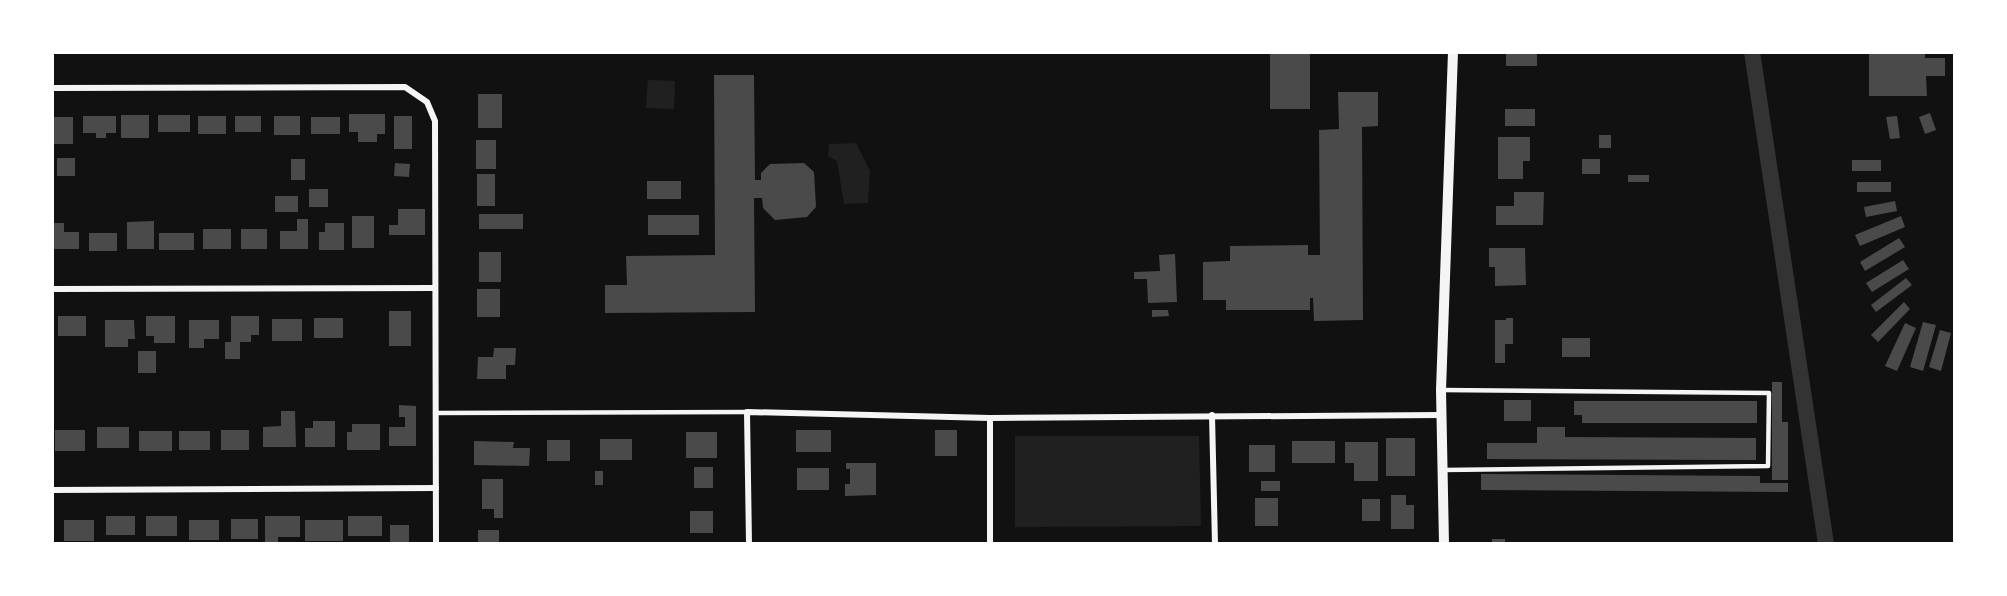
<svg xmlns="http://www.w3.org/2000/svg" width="2007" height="596" viewBox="0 0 2007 596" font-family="'Space Grotesk',sans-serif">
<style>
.green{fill:#202020}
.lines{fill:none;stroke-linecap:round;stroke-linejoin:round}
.canal{stroke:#333;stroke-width:16}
.building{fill:#4a4a4a}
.service{stroke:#f5f5f5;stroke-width:4.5}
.minor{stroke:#f5f5f5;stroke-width:6}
.tertiary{stroke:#f5f5f5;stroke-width:10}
</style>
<rect width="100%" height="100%" fill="#111"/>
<g class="green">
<polygon points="648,80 675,81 674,109 646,108"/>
<polygon points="856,143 870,171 868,203 844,204 837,161 828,156 829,144"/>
<polygon points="1015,436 1199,436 1201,526 1015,527"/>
</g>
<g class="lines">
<polyline class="canal" points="1752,52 1826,544"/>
</g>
<g class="building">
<rect x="1270" y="52" width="40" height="57"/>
<rect x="1506" y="52" width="31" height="14"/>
<polygon points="1869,53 1925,53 1925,58 1945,58 1945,76 1926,76 1927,96 1869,96"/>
<polygon points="714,75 754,75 755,180 761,180 761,173 770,164 804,163 814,172 816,207 807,217 775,220 763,208 762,198 754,198 755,312 605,313 605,285 627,285 626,256 715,255"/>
<polygon points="1338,92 1378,92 1378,126 1362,127 1363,320 1314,321 1313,298 1310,298 1310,310 1226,310 1226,300 1203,300 1203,262 1230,261 1230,246 1308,245 1308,255 1320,255 1319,130 1339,129"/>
<rect x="478" y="94" width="24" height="34"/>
<rect x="1505" y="109" width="30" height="17"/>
<polygon points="1930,113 1936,130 1925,134 1919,117"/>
<polygon points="349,114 385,114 385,134 377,134 377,142 358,142 358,132 349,132"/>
<rect x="121" y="115" width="28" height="23"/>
<rect x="158" y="115" width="32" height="17"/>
<polygon points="83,116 116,116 116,133 106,133 106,138 96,138 96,133 83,133"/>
<rect x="198" y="116" width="28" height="18"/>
<rect x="235" y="116" width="26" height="16"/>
<rect x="274" y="116" width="26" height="19"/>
<rect x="394" y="116" width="18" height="33"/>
<polygon points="1897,116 1900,138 1890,139 1886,117"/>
<rect x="52" y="117" width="21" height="27"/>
<rect x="311" y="117" width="29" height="17"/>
<rect x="1599" y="135" width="12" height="13"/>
<polygon points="1498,137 1530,137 1530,161 1523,161 1523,179 1498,179"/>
<rect x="476" y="140" width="20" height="29"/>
<rect x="57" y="158" width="18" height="18"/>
<rect x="291" y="159" width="14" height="21"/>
<rect x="1582" y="159" width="18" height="15"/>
<rect x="1852" y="160" width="29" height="11"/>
<polygon points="395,163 410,164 409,177 394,176"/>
<rect x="477" y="174" width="18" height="32"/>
<rect x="1628" y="175" width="21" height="7"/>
<rect x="647" y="181" width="34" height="18"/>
<rect x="1857" y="182" width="34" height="10"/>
<rect x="309" y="189" width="19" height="18"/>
<polygon points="1514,192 1544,192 1543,225 1496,225 1496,206 1514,206"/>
<rect x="275" y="196" width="23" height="16"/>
<polygon points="1895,201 1897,211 1866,217 1864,207"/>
<polygon points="398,209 425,209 425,235 389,235 389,225 398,225"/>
<rect x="479" y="214" width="44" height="15"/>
<rect x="648" y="215" width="51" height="20"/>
<rect x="352" y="216" width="22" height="32"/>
<polygon points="1901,216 1905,227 1860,246 1855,235"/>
<polygon points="297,219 308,219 308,249 280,249 280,231 297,231"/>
<polygon points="154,221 154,249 127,249 127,222"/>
<polygon points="52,223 64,223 64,232 79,232 79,249 52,249"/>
<polygon points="325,223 344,223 344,250 319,250 319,232 325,232"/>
<rect x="203" y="229" width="28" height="20"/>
<rect x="241" y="229" width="26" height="20"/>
<rect x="89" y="233" width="28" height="18"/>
<rect x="159" y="233" width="35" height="17"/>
<polygon points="1899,238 1905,247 1865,271 1860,262"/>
<polygon points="1489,248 1525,248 1526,285 1495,286 1495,267 1489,267"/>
<rect x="479" y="252" width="22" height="30"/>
<polygon points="1175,254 1177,302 1148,303 1147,279 1134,279 1134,272 1160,271 1159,255"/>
<polygon points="1903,260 1909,269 1872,292 1866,283"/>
<polygon points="1906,278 1912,285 1876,312 1871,305"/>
<rect x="477" y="289" width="23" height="28"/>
<polygon points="1904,302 1910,309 1878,342 1871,335"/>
<polygon points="1152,310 1168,310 1169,316 1152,317"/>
<rect x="389" y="311" width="22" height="35"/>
<rect x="58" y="316" width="28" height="20"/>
<polygon points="146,316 175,316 175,343 154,343 154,336 146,336"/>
<polygon points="231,316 259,316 259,335 251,335 251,342 240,342 240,359 225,359 225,342 231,342"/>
<rect x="314" y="318" width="29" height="20"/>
<polygon points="1506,318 1513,318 1513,344 1505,344 1505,363 1495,363 1495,320 1506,320"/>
<rect x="272" y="319" width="30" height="22"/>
<polygon points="105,320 134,320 135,339 128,339 128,347 105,347"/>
<polygon points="189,320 219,320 219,339 204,339 204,348 189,348"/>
<polygon points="1923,322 1936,325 1923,371 1910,367"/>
<polygon points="1905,323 1916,328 1897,371 1885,366"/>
<polygon points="1940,330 1951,333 1941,371 1929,367"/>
<rect x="1562" y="338" width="28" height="19"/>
<polygon points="494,348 516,348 515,365 506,365 506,379 477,379 478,357 493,357"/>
<rect x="138" y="351" width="18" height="22"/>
<polygon points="1772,382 1782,382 1782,422 1788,422 1788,480 1772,480"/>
<rect x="1504" y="400" width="27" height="21"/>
<polygon points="1574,401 1757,401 1757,423 1582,423 1582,415 1574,415"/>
<polygon points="399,405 416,406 416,446 389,446 389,427 405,427 405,417 399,417"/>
<polygon points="281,411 295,411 296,447 263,447 263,427 281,426"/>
<polygon points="313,421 335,421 335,447 305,447 305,428 313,428"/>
<polygon points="352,424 380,424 380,450 347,450 347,432 352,432"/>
<rect x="97" y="427" width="32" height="21"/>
<polygon points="1537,427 1565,427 1565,437 1756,438 1756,460 1487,459 1487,443 1537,443"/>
<rect x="55" y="430" width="30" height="21"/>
<rect x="221" y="430" width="28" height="20"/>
<rect x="796" y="430" width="35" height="22"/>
<rect x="935" y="430" width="22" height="26"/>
<rect x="139" y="431" width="33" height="20"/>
<rect x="179" y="431" width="31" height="19"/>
<rect x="686" y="432" width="31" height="26"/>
<rect x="1386" y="438" width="29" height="38"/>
<rect x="600" y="439" width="32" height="21"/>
<rect x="547" y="440" width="23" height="21"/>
<polygon points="474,441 514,442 513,448 530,448 529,466 474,465"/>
<rect x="1292" y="441" width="43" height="22"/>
<polygon points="1345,442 1378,442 1378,481 1354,481 1354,463 1345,463"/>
<rect x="1249" y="445" width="26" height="27"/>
<polygon points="846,463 876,463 876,495 845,496 845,484 850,484 850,469 846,469"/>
<rect x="694" y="467" width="19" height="21"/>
<rect x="797" y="468" width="32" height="22"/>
<rect x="595" y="471" width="8" height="14"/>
<polygon points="1481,474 1760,476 1760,483 1788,483 1788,492 1481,490"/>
<polygon points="482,479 503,479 503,518 494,518 494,509 482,509"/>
<rect x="1261" y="481" width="19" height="10"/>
<polygon points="1391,495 1406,495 1406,505 1414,505 1414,529 1391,529"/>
<rect x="1255" y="498" width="23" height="28"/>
<rect x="1362" y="499" width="18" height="22"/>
<rect x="690" y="511" width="23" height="22"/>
<rect x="106" y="516" width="29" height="19"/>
<rect x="146" y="516" width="31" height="20"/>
<polygon points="265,516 300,516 300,537 278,537 278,544 265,544"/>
<rect x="348" y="516" width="34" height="20"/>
<rect x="231" y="519" width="27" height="20"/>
<rect x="64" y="520" width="30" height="21"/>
<rect x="189" y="520" width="30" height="20"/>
<rect x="305" y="520" width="38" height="21"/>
<rect x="390" y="525" width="19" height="19"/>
<rect x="478" y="530" width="21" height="14"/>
<rect x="1492" y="539" width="13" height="5"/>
</g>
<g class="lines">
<g class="service">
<polyline points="1441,390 1769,393 1768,466 1443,470"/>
<polyline points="435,413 747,412"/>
</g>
<g class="minor">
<polyline points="52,88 405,87 427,102 435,121 436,544"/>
<polyline points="52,289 435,288"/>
<polyline points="1212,415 1215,544"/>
<polyline points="990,418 990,544"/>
<polyline points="52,490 436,488"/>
<polyline points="749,544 747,412 990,418 1441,415"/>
</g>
<polyline class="tertiary" points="1444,544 1441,390 1453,52"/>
</g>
<rect width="2007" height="596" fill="none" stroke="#ffffff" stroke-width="108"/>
</svg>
